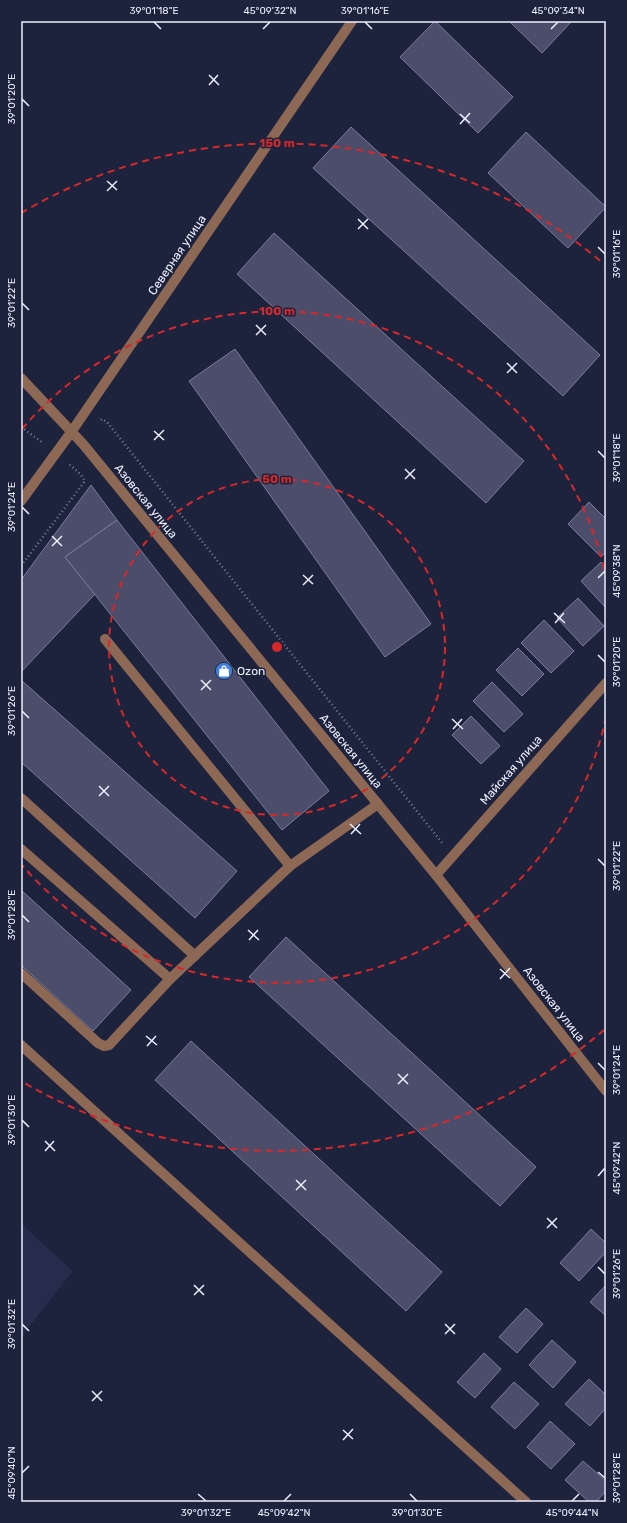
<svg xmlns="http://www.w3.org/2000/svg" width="627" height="1523" viewBox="0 0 627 1523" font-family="Rubik,sans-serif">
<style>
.built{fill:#252c4c}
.building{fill:#4b4d6b;stroke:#797c9c}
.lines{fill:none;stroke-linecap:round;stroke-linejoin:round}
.path{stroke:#787d91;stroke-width:2.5;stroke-dasharray:1 3;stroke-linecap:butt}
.minor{stroke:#8c6855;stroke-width:10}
.ticks{fill:none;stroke:#ebeffd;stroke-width:1.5}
.ring{fill:none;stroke:#d62828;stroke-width:2;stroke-dasharray:7 5}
.labels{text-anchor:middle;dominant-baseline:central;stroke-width:3;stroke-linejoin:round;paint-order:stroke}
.street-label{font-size:12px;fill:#ebeffd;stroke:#1e233d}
.poi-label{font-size:12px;fill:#ebeffd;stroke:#1e233d;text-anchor:start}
.centre{fill:#d62828;stroke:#1e233d;stroke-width:2}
.ring-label{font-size:12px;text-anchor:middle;font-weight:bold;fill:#d62828;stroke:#1e233d;stroke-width:3;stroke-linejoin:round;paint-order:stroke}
.neatline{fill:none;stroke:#ebeffd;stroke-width:1.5}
.ticks-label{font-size:10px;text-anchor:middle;fill:#ebeffd}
</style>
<rect width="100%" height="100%" fill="#1e233d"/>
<polygon class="built" points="21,1224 73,1271 21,1337"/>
<g class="building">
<polygon points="435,21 513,97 478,133 400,57"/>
<polygon points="509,21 572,21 542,53"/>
<polygon points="351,127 600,355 563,396 313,168"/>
<polygon points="526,132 606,207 568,248 488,173"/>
<polygon points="274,233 524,461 486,503 237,274"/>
<polygon points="235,349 431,624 385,657 189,381"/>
<polygon points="91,485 117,520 65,557 95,594 21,672 21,580"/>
<polygon points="589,502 606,519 606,552 601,557 568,524"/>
<polygon points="117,520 329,791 282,830 65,557"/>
<polygon points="601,562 606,568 606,608 581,581"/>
<polygon points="578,598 604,626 583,646 557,618"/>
<polygon points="544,620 574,651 551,673 521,643"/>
<polygon points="518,648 544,674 522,696 496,670"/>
<polygon points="21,680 237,871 195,918 21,762"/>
<polygon points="492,682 523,714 504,732 473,701"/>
<polygon points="471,716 500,746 481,764 452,735"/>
<polygon points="21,890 131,990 93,1031 21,965"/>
<polygon points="286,937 536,1167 500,1206 249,977"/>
<polygon points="191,1041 442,1272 406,1311 155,1080"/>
<polygon points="591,1229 606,1243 606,1252 579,1281 560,1263"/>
<polygon points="606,1285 606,1316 590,1302"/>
<polygon points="526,1308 543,1324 517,1353 499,1337"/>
<polygon points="552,1340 576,1362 553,1388 529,1365"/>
<polygon points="484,1353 501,1369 475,1398 457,1382"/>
<polygon points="589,1379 606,1395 606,1408 590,1426 565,1404"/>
<polygon points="514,1382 539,1404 515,1429 491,1407"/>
<polygon points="550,1421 575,1444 551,1469 527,1447"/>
<polygon points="583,1461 606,1481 606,1491 596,1502 589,1502 565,1480"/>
</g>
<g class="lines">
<g class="path">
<polyline points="101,420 102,419 107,422 443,844"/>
<polyline points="21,427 43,443"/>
<polyline points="21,566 85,481 81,475 68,463"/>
</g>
<g class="minor">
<polyline points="21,378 83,444 436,875 606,1091"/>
<polyline points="21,501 72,431 352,21"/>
<polyline points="105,639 290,866"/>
<polyline points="21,798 195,956"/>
<polyline points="21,849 170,979 109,1045 104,1046 98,1043 21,973"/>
<polyline points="436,875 606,683"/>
<polyline points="170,979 290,866 378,804"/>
<polyline points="21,1045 526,1502"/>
</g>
</g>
<path class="ticks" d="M 154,22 L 161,29M 365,22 L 372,29M 263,29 L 270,22M 551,29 L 558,22M 209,75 L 219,85M 209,85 L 218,75M 22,99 L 29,106M 460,114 L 470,123M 460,124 L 470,113M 107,181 L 117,190M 107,191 L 117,181M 358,219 L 368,229M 358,229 L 368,219M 598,247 L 605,254M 22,303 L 29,310M 256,325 L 266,335M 256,335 L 266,325M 507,363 L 517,373M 507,373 L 517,363M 154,431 L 164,440M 154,440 L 164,430M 598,451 L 605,458M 405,469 L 415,479M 405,479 L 415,469M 22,507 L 29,514M 52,536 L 62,546M 52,546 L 62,536M 303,575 L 313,584M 598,578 L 605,571M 303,585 L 313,575M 554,613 L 565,623M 555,623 L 564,613M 598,655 L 605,662M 201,680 L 211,690M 201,690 L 211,680M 22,711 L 29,718M 452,719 L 463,729M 453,729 L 462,719M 99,786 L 109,796M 99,796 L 109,786M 350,824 L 361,834M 351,834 L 360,824M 598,859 L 605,866M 22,915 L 29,922M 248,930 L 259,940M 249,940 L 258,930M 500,969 L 510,978M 500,979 L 510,968M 146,1036 L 157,1045M 147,1046 L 156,1036M 598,1063 L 605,1070M 398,1074 L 408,1084M 398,1084 L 408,1074M 22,1120 L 29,1127M 45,1141 L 55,1151M 45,1151 L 54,1141M 598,1176 L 605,1168M 296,1180 L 306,1190M 296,1190 L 306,1180M 547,1218 L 557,1228M 547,1228 L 557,1218M 598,1267 L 605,1274M 194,1285 L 204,1295M 194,1295 L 204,1285M 22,1324 L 29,1331M 445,1324 L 455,1334M 445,1334 L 455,1324M 92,1391 L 102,1401M 92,1401 L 102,1391M 343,1430 L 353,1439M 343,1440 L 353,1429M 598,1472 L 605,1478M 22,1473 L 29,1466M 198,1494 L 206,1501M 410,1494 L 417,1501M 284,1501 L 291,1494M 572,1501 L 579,1494"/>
<g class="ring">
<circle cx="277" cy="647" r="168"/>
<path d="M606 717A336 336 0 0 1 22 865M22 429A336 336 0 0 1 606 577"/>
<path d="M604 1030A504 504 0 0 1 21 1081M21 213A504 504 0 0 1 604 264"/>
</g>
<defs>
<symbol id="shop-disc" viewBox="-11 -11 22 22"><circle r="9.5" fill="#3f7fe0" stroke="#1e233d"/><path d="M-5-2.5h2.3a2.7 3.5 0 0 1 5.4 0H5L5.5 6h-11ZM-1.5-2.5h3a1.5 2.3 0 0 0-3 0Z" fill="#fff"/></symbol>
</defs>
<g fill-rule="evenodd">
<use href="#shop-disc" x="214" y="661" width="20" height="20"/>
</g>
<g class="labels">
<g class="street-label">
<text transform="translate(177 255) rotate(-56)">Северная улица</text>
<text transform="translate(146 501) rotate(51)">Азовская улица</text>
<text transform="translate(351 751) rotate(51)">Азовская улица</text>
<text transform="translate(511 770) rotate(-49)">Майская улица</text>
<text transform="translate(554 1004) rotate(52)">Азовская улица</text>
</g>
<g class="poi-label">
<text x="237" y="671">Ozon</text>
</g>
</g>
<circle cx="277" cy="647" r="6" class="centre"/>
<g class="ring-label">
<text x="277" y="147">150 m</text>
<text x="277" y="315">100 m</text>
<text x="277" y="483">50 m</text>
</g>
<rect width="627" height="1523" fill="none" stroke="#1e233d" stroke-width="44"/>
<rect x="22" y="22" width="583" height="1479" class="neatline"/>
<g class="ticks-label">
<text x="154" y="14">39°01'18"E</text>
<text x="270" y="14">45°09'32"N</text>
<text x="365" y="14">39°01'16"E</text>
<text x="558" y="14">45°09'34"N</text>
<text transform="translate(11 99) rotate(-90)" y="4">39°01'20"E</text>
<text transform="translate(616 254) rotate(-90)" y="4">39°01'16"E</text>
<text transform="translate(11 303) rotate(-90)" y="4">39°01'22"E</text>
<text transform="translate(616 458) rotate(-90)" y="4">39°01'18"E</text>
<text transform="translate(11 507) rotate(-90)" y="4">39°01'24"E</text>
<text transform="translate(616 571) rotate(-90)" y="4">45°09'38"N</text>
<text transform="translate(616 662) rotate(-90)" y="4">39°01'20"E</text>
<text transform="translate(11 711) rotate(-90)" y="4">39°01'26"E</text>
<text transform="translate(616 866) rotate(-90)" y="4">39°01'22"E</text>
<text transform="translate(11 915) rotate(-90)" y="4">39°01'28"E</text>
<text transform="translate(616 1070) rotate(-90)" y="4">39°01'24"E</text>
<text transform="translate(11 1120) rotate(-90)" y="4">39°01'30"E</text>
<text transform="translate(616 1168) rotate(-90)" y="4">45°09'42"N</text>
<text transform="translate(616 1274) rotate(-90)" y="4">39°01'26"E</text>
<text transform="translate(11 1324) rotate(-90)" y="4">39°01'32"E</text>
<text transform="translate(11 1473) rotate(-90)" y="4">45°09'40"N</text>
<text transform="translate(616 1478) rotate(-90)" y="4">39°01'28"E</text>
<text x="206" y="1516">39°01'32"E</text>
<text x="284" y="1516">45°09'42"N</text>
<text x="417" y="1516">39°01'30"E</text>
<text x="572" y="1516">45°09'44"N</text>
</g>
</svg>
